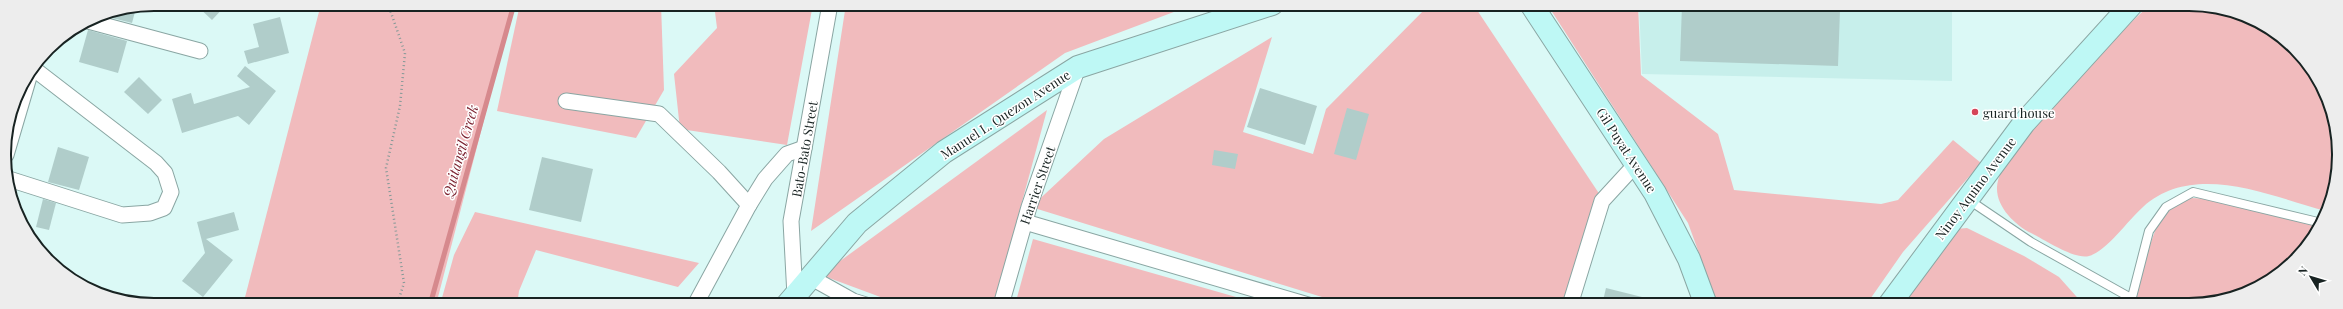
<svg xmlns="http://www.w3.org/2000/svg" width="2343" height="309" viewBox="0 0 2343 309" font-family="'Playfair Display',serif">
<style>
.built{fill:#c7efeb}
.green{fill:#f1bbbd}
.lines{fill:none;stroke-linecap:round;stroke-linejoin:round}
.stream{stroke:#d6898d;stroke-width:5}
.building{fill:#b0cdca}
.lane-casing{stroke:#8aa6a3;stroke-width:10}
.street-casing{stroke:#8aa6a3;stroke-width:17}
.secondary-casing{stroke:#8aa6a3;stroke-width:24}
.path{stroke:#839997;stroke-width:2.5;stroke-dasharray:1 3;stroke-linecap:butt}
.lane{stroke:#fff;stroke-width:8}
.street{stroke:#fff;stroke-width:15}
.secondary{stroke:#bef8f5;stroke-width:22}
.poi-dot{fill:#d54559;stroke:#fff;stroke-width:1.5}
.labels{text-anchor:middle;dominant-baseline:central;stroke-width:3;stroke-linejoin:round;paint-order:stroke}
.poi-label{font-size:13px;fill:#182322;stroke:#fff;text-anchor:start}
.street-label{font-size:13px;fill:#182322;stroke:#fff}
.water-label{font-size:14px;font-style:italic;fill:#791e2c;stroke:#fff}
.rim{fill:none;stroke:#182322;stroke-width:2}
</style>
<rect width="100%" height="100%" fill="#dbf9f6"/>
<polygon class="built" points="1639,4 1952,4 1952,81 1642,74"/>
<g class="green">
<polygon points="321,4 514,4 436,305 243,305"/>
<polygon points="520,4 661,4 664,90 636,138 497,111"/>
<polygon points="714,4 813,4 787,145 680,129 674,74 717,28"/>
<polygon points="846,4 1195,4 1065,53 811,231"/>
<polygon points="1430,4 1473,4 1608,207 1577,305 1348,305 1031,207 1104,139 1272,37 1243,132 1313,154 1326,109"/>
<polygon points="1547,4 1638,4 1641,75 1718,134 1734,190 1881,204 1898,200 1953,140 1981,163 1903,252 1866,305 1718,305 1688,223"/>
<path d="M 2151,4 L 2199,4 L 2255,20 L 2302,55 L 2331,106 L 2339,165 L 2326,211 C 2269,196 2194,161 2143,207 C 2128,220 2107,251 2089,256 C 2075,260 2045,240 2031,233 C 2015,225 1996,207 1997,187 C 1998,177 2002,168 2007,160 C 2023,137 2044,116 2063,96 C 2091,65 2119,32 2151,4 Z"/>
<polygon points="1047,110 994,305 902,305 821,275"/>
<path d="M 2190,198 L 2215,199 L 2321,225 L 2295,261 L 2246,293 L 2198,305 L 2135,305 C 2141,282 2151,227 2166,212 C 2173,205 2181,202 2190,198 Z"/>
<polygon points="475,212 699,263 678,287 536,250 519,291 517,305 440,305 454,255"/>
<polygon points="1967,228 2024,256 2059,277 2084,305 1892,305 1956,229"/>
<polygon points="1033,239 1264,305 1015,305"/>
<polygon points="810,297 838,305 804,305"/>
</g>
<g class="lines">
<polyline class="stream" points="430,305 514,4"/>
</g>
<g class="building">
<polygon points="195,4 227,4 212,20"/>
<polygon points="1739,4 1815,4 1815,9 1840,10 1838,66 1680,61 1682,5 1739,7"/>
<polygon points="136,8 132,23 100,15 116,12"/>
<polygon points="280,17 289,53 248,64 244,51 259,47 253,24"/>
<polygon points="88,30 127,41 118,73 79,62"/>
<polygon points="245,66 276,91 249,125 238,116 182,133 172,99 191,93 194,104 250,87 237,76"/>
<polygon points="139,77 162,100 148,114 124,92"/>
<polygon points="1260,88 1317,106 1305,145 1247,127"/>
<polygon points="1347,108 1369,114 1356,160 1334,154"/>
<polygon points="58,147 89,157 79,190 48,182"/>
<polygon points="1214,150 1238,154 1235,169 1212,165"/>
<polygon points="542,157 593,169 581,222 529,210"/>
<polygon points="43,199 56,203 49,230 36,227"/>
<polygon points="234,212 239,230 206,239 233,260 203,297 182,281 205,253 197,222"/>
<polygon points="1606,288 1654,300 1653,305 1602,305"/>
</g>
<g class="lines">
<defs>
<g id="lane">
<polyline points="1969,200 2031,242 2131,298"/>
<polyline points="2130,305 2149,231 2166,207 2193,192 2322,223"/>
</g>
<g id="street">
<polyline points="88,21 200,51"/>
<polyline points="566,101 659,114 719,172 749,205 695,305"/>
<polyline points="6,155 29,77"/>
<polyline points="9,179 122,215 150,213 164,208 171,192 165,173 156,163 34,69"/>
<polyline points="749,205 765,179 787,154 804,148"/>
<polyline points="1025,222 1308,305"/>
<polyline points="810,277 853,301 866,305"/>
<polyline points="795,296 791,221 830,4"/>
<polyline points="1001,305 1029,207 1078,67"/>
<polyline points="1570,305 1602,201 1636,164"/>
</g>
<g id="secondary">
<polyline points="1531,4 1655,193 1689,259 1706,305"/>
<polyline points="787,305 857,223 944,152 1078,67 1272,4"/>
<polyline points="1889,305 2024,123 2132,4"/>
</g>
</defs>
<use href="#lane" class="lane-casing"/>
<use href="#street" class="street-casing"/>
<use href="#secondary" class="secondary-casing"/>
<polyline class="path" points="388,4 405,53 400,106 386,168 404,283 397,305"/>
<use href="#lane" class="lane"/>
<use href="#street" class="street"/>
<use href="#secondary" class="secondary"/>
</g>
<circle class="poi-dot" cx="1975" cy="112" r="4"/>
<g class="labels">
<g class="poi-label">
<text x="1983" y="112">guard house</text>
</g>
<g class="street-label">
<text transform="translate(1005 114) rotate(-33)">Manuel L. Quezon Avenue</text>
<text transform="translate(804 149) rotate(-80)">Bato-Bato Street</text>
<text transform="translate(1627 150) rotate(57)">Gil Puyat Avenue</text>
<text transform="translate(1037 185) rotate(-71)">Harrier Street</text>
<text transform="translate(1975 188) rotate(-53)">Ninoy Aquino Avenue</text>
</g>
<g class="water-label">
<text transform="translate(460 151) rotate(-74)">Quitangil Creek</text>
</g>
</g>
<path d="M0 0H2343V309H0ZM154 11H2189A143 143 0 0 1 2332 154V155A143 143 0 0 1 2189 298H154A143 143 0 0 1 11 155V154A143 143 0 0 1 154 11Z" fill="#ededed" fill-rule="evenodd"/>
<path class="rim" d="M154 11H2189A143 143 0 0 1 2332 154V155A143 143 0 0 1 2189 298H154A143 143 0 0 1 11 155V154A143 143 0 0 1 154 11Z"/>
<g transform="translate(2311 277) rotate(308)" stroke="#ffffff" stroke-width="3" paint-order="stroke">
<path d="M0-3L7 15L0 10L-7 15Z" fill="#182322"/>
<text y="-6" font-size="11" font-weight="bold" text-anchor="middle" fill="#182322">N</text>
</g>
</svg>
